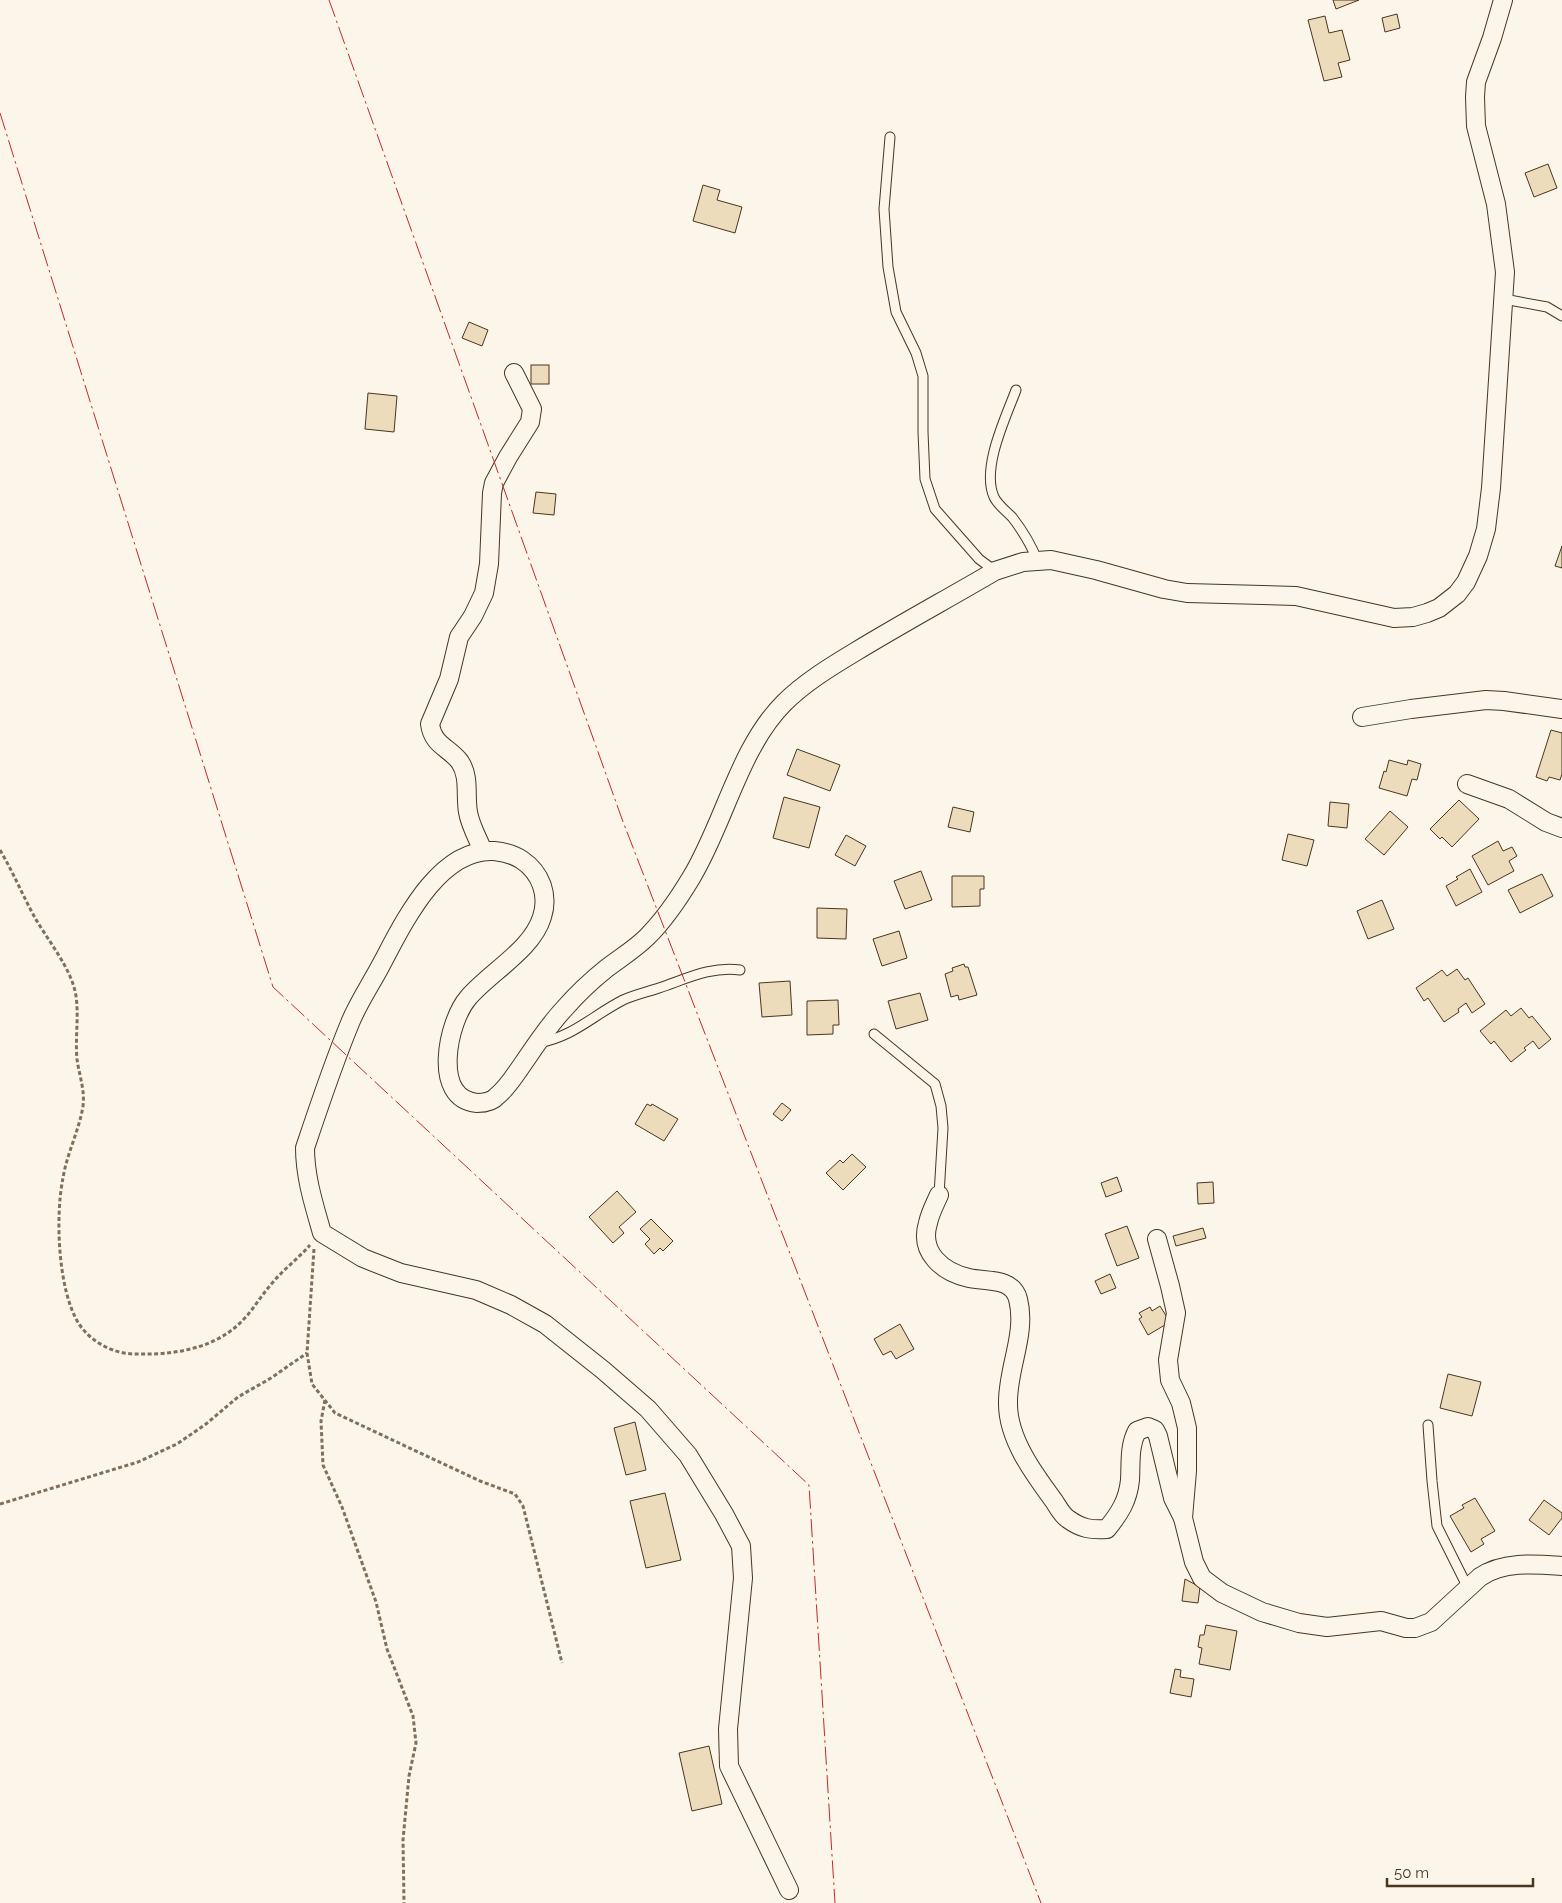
<svg xmlns="http://www.w3.org/2000/svg" width="1562" height="1903" viewBox="0 0 1562 1903" font-family="Raleway,sans-serif">
<style>
.building{fill:#ecdcbc;stroke:#4a3520}
.lines{fill:none;stroke-linecap:round;stroke-linejoin:round}
.lane-casing{stroke:#4a3520;stroke-width:11}
.street-casing{stroke:#4a3520;stroke-width:20}
.path{stroke:#7f6f5c;stroke-width:3;stroke-dasharray:4 2.5;stroke-linecap:butt}
.lane{stroke:#fbf6e9;stroke-width:9}
.street{stroke:#fbf6e9;stroke-width:18}
.power{stroke:#c62828;stroke-width:1;stroke-dasharray:18 4 2.5 4;stroke-linecap:butt}
</style>
<rect width="100%" height="100%" fill="#fbf6e9"/>
<g class="building">
<polygon points="1333,0 1359,0 1336,9"/>
<polygon points="1397,14 1400,28 1385,32 1382,18"/>
<polygon points="1325,16 1329,33 1342,30 1350,60 1338,63 1342,77 1324,81 1308,20"/>
<polygon points="1548,164 1557,188 1534,197 1525,173"/>
<polygon points="703,185 720,190 717,200 742,207 735,233 693,221"/>
<polygon points="469,322 488,330 482,346 462,338"/>
<rect x="531" y="365" width="18" height="19"/>
<polygon points="368,393 397,396 394,432 365,429"/>
<polygon points="536,492 556,494 554,515 533,513"/>
<polygon points="1562,546 1562,568 1555,566"/>
<polygon points="1551,730 1562,733 1562,774 1560,780 1549,777 1547,781 1536,777"/>
<polygon points="797,749 840,765 830,791 787,775"/>
<polygon points="1389,760 1407,765 1408,760 1421,764 1417,780 1412,779 1407,796 1379,788 1384,771 1386,772"/>
<polygon points="784,797 820,807 809,848 773,838"/>
<polygon points="1459,800 1479,819 1452,847 1442,837 1440,839 1430,829"/>
<polygon points="1330,802 1349,804 1347,828 1328,826"/>
<polygon points="953,807 974,812 970,832 948,827"/>
<polygon points="1390,811 1408,827 1384,855 1365,839"/>
<polygon points="1288,834 1314,840 1307,866 1282,860"/>
<polygon points="846,835 866,846 855,866 835,855"/>
<polygon points="1498,841 1503,851 1512,847 1517,856 1509,861 1514,871 1488,885 1472,856"/>
<polygon points="1470,869 1482,892 1456,906 1446,886 1458,879 1456,877"/>
<polygon points="921,871 932,900 905,909 894,881"/>
<polygon points="1542,874 1553,896 1520,913 1508,890"/>
<polygon points="952,876 984,876 984,889 980,889 980,906 952,907"/>
<polygon points="1382,900 1394,929 1368,939 1357,911"/>
<polygon points="817,908 847,909 846,939 817,938"/>
<polygon points="899,931 907,958 882,966 873,939"/>
<polygon points="964,964 965,967 968,967 977,995 959,1000 958,995 951,997 945,974 953,971 952,968"/>
<polygon points="1457,969 1465,980 1468,978 1485,1004 1472,1013 1466,1003 1458,1009 1459,1012 1444,1022 1428,998 1424,1001 1416,988 1442,970 1447,976"/>
<polygon points="790,981 792,1015 762,1017 759,983"/>
<polygon points="920,993 928,1020 896,1029 888,1001"/>
<polygon points="838,1000 839,1025 833,1025 833,1034 807,1035 807,1001"/>
<polygon points="1521,1008 1529,1018 1532,1016 1551,1039 1539,1049 1533,1041 1524,1048 1526,1050 1511,1062 1494,1041 1491,1044 1480,1031 1506,1010 1511,1016"/>
<polygon points="782,1103 791,1110 782,1121 773,1114"/>
<polygon points="647,1104 651,1106 652,1104 678,1119 664,1141 635,1124"/>
<polygon points="852,1154 866,1167 843,1190 826,1173 840,1160 843,1163"/>
<polygon points="1117,1177 1122,1191 1106,1197 1101,1183"/>
<polygon points="1213,1182 1214,1203 1198,1204 1197,1183"/>
<polygon points="617,1191 636,1212 619,1227 624,1233 613,1243 589,1217"/>
<polygon points="651,1219 673,1241 663,1251 660,1248 654,1254 645,1244 650,1239 640,1229"/>
<polygon points="1127,1226 1139,1258 1117,1266 1105,1234"/>
<polygon points="1203,1228 1206,1238 1176,1246 1173,1236"/>
<polygon points="1110,1274 1116,1288 1101,1294 1095,1281"/>
<polygon points="1160,1306 1170,1322 1148,1335 1139,1319 1142,1317 1139,1313 1150,1307 1152,1311"/>
<polygon points="900,1324 914,1349 896,1359 891,1351 883,1355 874,1339"/>
<polygon points="1448,1374 1481,1382 1472,1416 1440,1408"/>
<polygon points="635,1422 646,1470 626,1475 614,1428"/>
<polygon points="665,1493 681,1560 646,1568 630,1501"/>
<polygon points="1475,1498 1495,1531 1481,1539 1484,1544 1471,1552 1450,1516 1464,1508 1462,1505"/>
<polygon points="1544,1500 1562,1513 1562,1518 1549,1535 1529,1520"/>
<polygon points="1185,1579 1200,1587 1198,1603 1182,1601"/>
<polygon points="1206,1625 1237,1631 1230,1670 1199,1664 1202,1648 1198,1647 1200,1635 1204,1635"/>
<polygon points="1175,1669 1181,1670 1180,1677 1194,1679 1191,1697 1170,1693"/>
<polygon points="709,1746 722,1804 692,1811 679,1753"/>
</g>
<g class="lines">
<defs>
<g id="lane">
<polyline points="890,137 884,209 888,267 896,312 916,353 923,376 923,432 925,479 935,509 979,559 995,571"/>
<polyline points="1504,299 1547,307 1562,316"/>
<path d="M 1016,390 C 1006,417 981,468 994,497 C 997,504 1006,511 1012,517 C 1022,530 1031,544 1037,560"/>
<polyline points="874,1034 935,1084 941,1106 943,1128 939,1195"/>
<path d="M 538,1043 C 573,1037 592,1016 623,1000 C 634,995 647,992 659,988 C 686,979 711,966 740,970"/>
<polyline points="1428,1425 1432,1481 1437,1526 1468,1588"/>
</g>
<g id="street">
<polyline points="1362,717 1411,709 1486,700 1504,701 1562,709"/>
<polyline points="1467,784 1509,799 1546,822 1562,828"/>
<path d="M 483,851 C 478,839 470,825 468,812 C 465,795 470,777 460,762 C 449,747 433,746 430,724 L 449,679 L 459,637 L 473,616 L 484,593 L 489,564 L 492,493 L 494,483 L 508,457 L 530,422 L 532,409 L 514,373"/>
<path d="M 939,1195 C 935,1204 930,1213 928,1223 C 919,1252 942,1272 969,1278 C 986,1282 1012,1277 1018,1299 C 1027,1334 1007,1369 1008,1404 C 1008,1439 1034,1474 1054,1501 C 1058,1507 1062,1515 1068,1519 C 1082,1529 1091,1530 1107,1529 C 1119,1514 1128,1501 1130,1480 C 1131,1463 1129,1446 1137,1431 L 1148,1427 L 1155,1430 L 1158,1436 L 1173,1498 L 1183,1518"/>
<path d="M 1157,1239 L 1170,1286 L 1176,1313 L 1168,1360 L 1170,1380 L 1181,1403 L 1187,1428 L 1187,1471 L 1183,1518 L 1194,1562 L 1202,1578 L 1222,1593 L 1262,1612 L 1299,1623 L 1327,1627 L 1381,1621 L 1406,1628 L 1415,1628 L 1431,1622 L 1480,1577 C 1503,1561 1535,1564 1562,1566"/>
<path d="M 789,1890 L 729,1766 L 728,1729 L 743,1578 L 741,1546 L 724,1514 L 688,1455 L 648,1409 L 603,1370 L 545,1324 L 511,1305 L 476,1290 L 401,1273 L 363,1258 L 322,1233 C 314,1205 305,1177 305,1148 C 319,1106 333,1064 350,1023 C 358,1003 371,984 381,965 C 403,924 438,848 494,851 C 504,852 513,854 522,860 C 541,873 549,895 542,917 C 532,950 490,972 468,998 C 448,1021 431,1099 477,1103 C 485,1103 492,1102 497,1096 C 507,1088 513,1078 520,1068 C 534,1048 547,1027 564,1009 C 577,994 592,980 607,968 C 620,958 635,949 647,937 C 664,920 679,898 691,878 C 724,824 739,748 784,703 C 804,683 830,667 855,652 C 901,624 949,598 995,571 L 1023,562 L 1051,560 L 1096,570 L 1164,589 L 1187,593 L 1296,596 L 1394,618 L 1413,617 L 1427,613 L 1439,608 L 1457,594 L 1466,582 L 1478,556 L 1486,529 L 1491,488 L 1505,272 L 1496,204 L 1476,126 L 1475,97 L 1476,82 L 1492,38 L 1503,0"/>
</g>
</defs>
<use href="#lane" class="lane-casing"/>
<use href="#street" class="street-casing"/>
<g class="path">
<path d="M 0,850 C 13,872 22,894 34,916 C 48,941 72,969 76,996 C 79,1017 75,1039 77,1059 C 79,1075 85,1089 83,1106 C 79,1131 67,1153 63,1178 C 55,1217 58,1291 79,1324 C 92,1343 114,1354 136,1354 C 173,1355 215,1349 242,1321 C 254,1309 262,1294 274,1281 C 285,1268 299,1258 310,1245"/>
<polyline points="314,1249 307,1353 312,1384 335,1413 480,1481 515,1494 523,1506 562,1663"/>
<polyline points="325,1400 321,1421 323,1465 342,1507 376,1602 387,1649 413,1716 416,1743 409,1776 403,1840 404,1903"/>
<polyline points="0,1504 138,1462 177,1444 206,1424 238,1397 271,1378 307,1353"/>
</g>
<use href="#lane" class="lane"/>
<use href="#street" class="street"/>
<g class="power">
<polyline points="329,0 622,819 1041,1903"/>
<polyline points="0,113 273,987 809,1485 835,1903"/>
</g>
</g>
<path d="M1387 1878v8h146v-8" fill="none" stroke="#4a3520" stroke-width="2.5"/>
<text x="1394" y="1878" font-size="15" fill="#4a3520" stroke="#fbf6e9" stroke-width="4" paint-order="stroke">50 m</text>
</svg>
